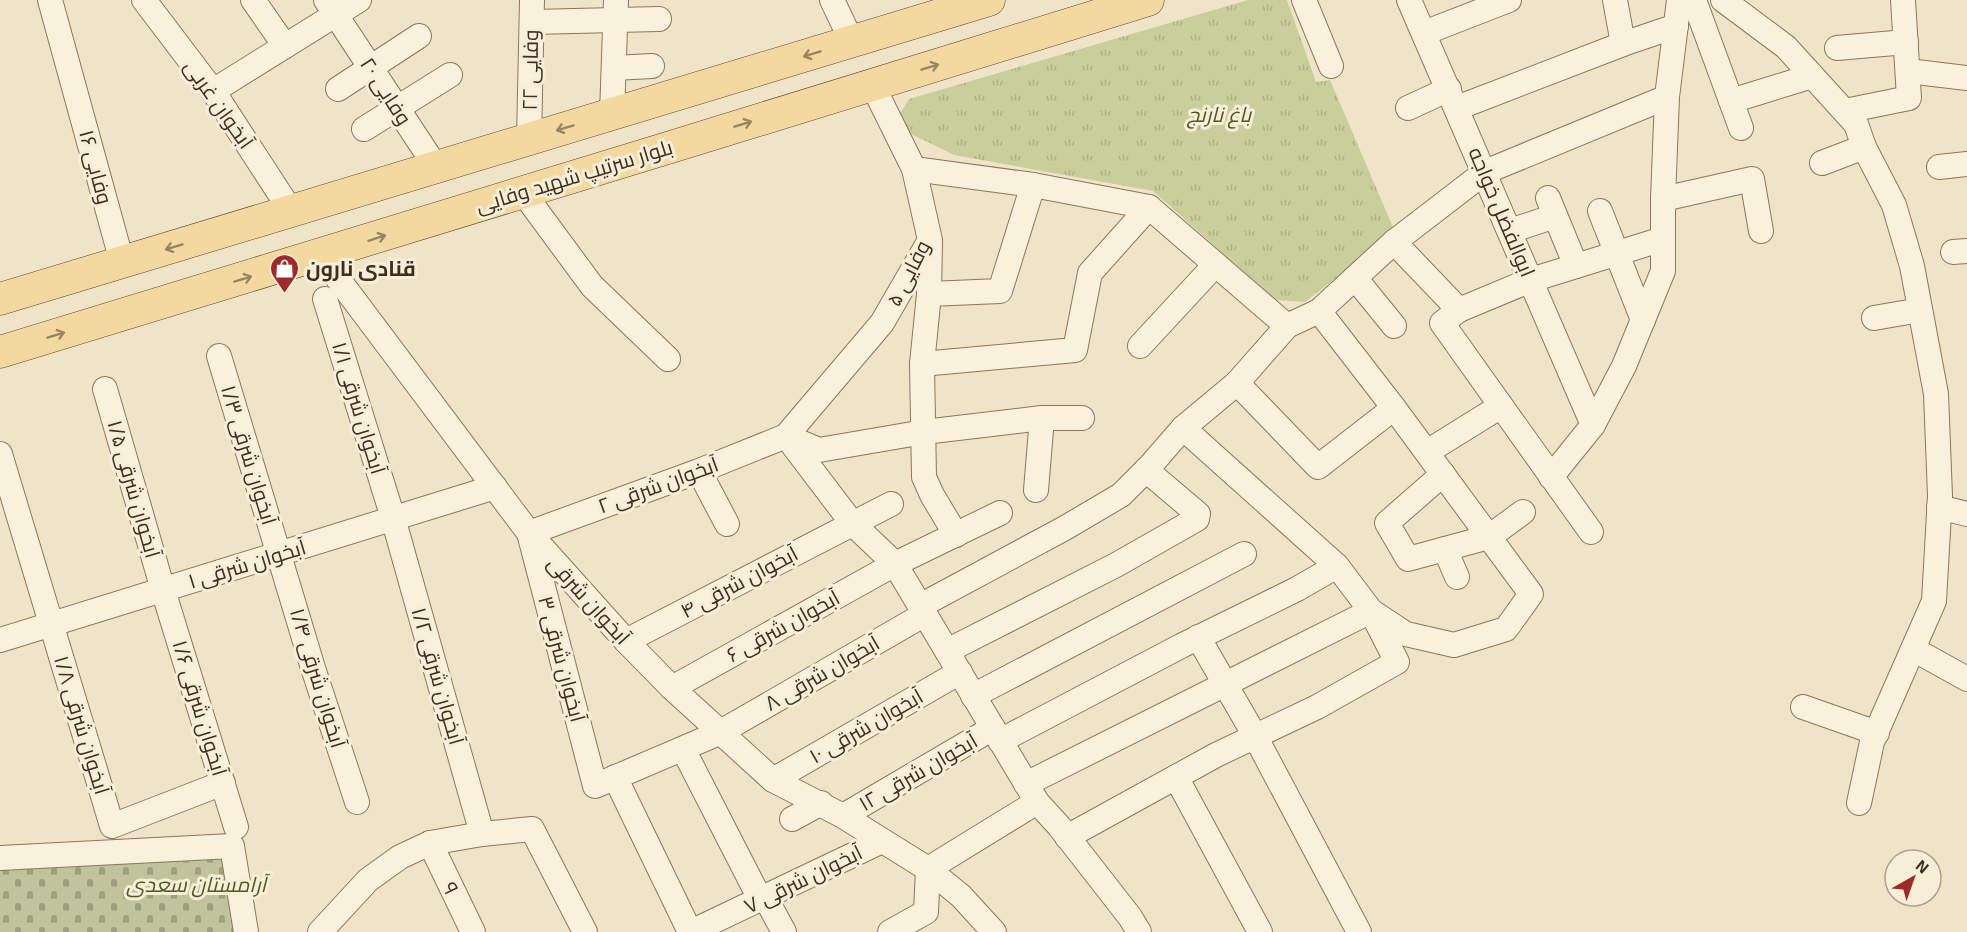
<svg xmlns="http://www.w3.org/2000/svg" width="1967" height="932" viewBox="0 0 1967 932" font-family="Georgia,Cairo,serif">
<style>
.cemetery{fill:url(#cemetery-stones)}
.park{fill:url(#park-tufts)}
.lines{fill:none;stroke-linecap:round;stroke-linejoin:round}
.minor-casing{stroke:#8d765c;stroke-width:26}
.major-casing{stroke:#5b4430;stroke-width:33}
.minor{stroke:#faf1dc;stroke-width:24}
.major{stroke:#f3d9a0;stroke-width:32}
.oneway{stroke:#988460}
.labels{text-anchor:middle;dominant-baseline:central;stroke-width:6;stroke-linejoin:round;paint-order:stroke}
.street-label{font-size:21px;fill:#3d2e20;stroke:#f7eed8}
.park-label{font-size:21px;font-style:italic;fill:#4d5a26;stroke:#f7eed8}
.poi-label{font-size:21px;font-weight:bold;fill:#3d2e20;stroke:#f7eed8;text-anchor:start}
</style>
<defs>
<pattern id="cemetery-stones" width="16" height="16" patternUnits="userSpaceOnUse" patternTransform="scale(1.5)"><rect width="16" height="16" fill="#bfc49a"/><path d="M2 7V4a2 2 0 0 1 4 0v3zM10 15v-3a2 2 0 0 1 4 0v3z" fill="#9ca07d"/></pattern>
<pattern id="park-tufts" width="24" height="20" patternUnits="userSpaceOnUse" patternTransform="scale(1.5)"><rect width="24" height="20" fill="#c9cf9b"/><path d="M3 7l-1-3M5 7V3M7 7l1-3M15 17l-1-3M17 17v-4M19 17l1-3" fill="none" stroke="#aeb285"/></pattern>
</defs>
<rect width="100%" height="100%" fill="#f0e4c8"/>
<polygon class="cemetery" points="242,832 258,932 0,932 0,851"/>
<polygon class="park" points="1248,0 1287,0 1316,82 1330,80 1395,232 1305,302 1275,300 1153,191 954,155 907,132 900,114 909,99"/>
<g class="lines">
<defs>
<g id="minor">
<polyline points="50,0 122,262"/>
<polyline points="144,0 213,91 291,211"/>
<polyline points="253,0 285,46"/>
<polyline points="326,0 436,167"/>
<polyline points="832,0 852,42"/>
<polyline points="1304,0 1331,66"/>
<polyline points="1409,0 1593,425"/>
<polyline points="1615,0 1623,44"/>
<polyline points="1694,0 1741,128"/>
<polyline points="1723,0 1786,47 1856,124 1864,147 1894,205 1912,266 1936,394 1940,496 1934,601 1872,742 1859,803"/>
<polyline points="532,22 659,19"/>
<polyline points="1424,33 1509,0"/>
<polyline points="1837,48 1906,42"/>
<polyline points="614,68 652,66"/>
<polyline points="1908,71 1967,78"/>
<polyline points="872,84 914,169 930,240 882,323 786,436 699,471 529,533 595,786 719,733 925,614"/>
<polyline points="338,89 419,36"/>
<polyline points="213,91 359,0"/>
<polyline points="1731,101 1812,76"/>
<polyline points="1408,108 1449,89"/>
<polyline points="1457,108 1623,44 1676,26"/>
<polyline points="1845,111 1909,98 1903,0"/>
<polyline points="612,114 616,0"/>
<polyline points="364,129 450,75"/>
<polyline points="529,140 532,0"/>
<polyline points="1822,163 1864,147"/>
<polyline points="1939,167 1967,164"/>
<polyline points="914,169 1033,185 1149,207 1287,326"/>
<polyline points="522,191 592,286 668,359"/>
<polyline points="1548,198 1576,266"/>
<polyline points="1663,199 1752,179 1761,231"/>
<polyline points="1600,211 1643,320"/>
<polyline points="1510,231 1555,216"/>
<polyline points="930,242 929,294 922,364 924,477 932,495 956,535"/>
<polyline points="1394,242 1459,310"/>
<polyline points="1953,252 1967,251"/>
<polyline points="321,256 529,533 626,641 672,688 773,780 843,816 928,869 961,896 994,932"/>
<polyline points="1355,278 1394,326"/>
<polyline points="929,294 1000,291 1033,185"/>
<polyline points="325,299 393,518 482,834"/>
<polyline points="1874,318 1920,310"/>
<polyline points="1140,346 1215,265"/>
<polyline points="219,356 313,668 357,802"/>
<polyline points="922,364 1075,350 1090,273 1149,207"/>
<polyline points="1237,383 1318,467 1394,408"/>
<polyline points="105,389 163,590 236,827"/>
<polyline points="786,436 852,523 895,564 1037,802 1059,826 1130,917 1139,932"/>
<polyline points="788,437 819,450 924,432 1042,418 1082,418"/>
<polyline points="1427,452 1501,406"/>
<polyline points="0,454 112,826 223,783"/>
<polyline points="699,471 727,524"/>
<polyline points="1443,474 1387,523 1408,559 1489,537 1523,512"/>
<polyline points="1551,477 1593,425 1624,366 1663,271 1663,199 1667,97 1679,0"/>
<polyline points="1036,490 1042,418"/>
<polyline points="1939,507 1967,514"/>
<polyline points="1591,532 1442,323 1459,310 1531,280 1663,239"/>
<polyline points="1445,549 1457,577"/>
<polyline points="920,606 1065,528 1121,495 1150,466 1183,428 1237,383 1287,326 1319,311 1394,242 1485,172 1667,97"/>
<polyline points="1198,637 1255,736 1359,932"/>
<polyline points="0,640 495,487"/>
<polyline points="626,641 891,504"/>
<polyline points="1913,649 1967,679"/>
<polyline points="947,651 1116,565 1197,519 1198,514 1146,470"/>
<polyline points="672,688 895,564 1000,513"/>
<polyline points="973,696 1244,554"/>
<polyline points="1803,707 1877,733"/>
<polyline points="1000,741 1181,646 1297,589 1337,566"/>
<polyline points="683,749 760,899"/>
<polyline points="615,777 690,932"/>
<polyline points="1176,777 1260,932"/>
<polyline points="773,780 960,672"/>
<polyline points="1026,784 1371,611 1406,634 1454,645 1506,629 1531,594 1394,408 1319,311"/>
<polyline points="843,816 993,728"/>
<polyline points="792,819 821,803"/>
<polyline points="1067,837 1216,755 1317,707 1397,662 1371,611 1337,566 1183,428"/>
<polyline points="430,843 473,932"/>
<polyline points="0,858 232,846 246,932"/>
<polyline points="928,869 1037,802"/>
<polyline points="765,897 784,932"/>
<polyline points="320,932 368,880 400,857 430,843 482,834 532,829 585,932"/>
<polyline points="691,932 882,841"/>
<polyline points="890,932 926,912 928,869"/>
</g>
<g id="major">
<polyline points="0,299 989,0"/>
<path d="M 0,352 C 384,237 765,117 1148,0"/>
</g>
</defs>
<use href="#minor" class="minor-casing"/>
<use href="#major" class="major-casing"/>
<use href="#minor" class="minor"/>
<use href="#major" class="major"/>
</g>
<defs><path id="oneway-shaft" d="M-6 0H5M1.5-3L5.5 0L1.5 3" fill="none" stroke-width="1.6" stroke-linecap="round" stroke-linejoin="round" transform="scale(1.5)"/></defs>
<g class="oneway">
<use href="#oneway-shaft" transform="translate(812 54) rotate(163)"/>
<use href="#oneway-shaft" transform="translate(930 67) rotate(-17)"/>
<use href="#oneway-shaft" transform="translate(743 124) rotate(-17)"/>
<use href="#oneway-shaft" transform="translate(565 128) rotate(163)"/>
<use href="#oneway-shaft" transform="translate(377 238) rotate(-18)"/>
<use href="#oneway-shaft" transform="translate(174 247) rotate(163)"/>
<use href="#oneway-shaft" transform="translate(243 279) rotate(-17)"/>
<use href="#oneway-shaft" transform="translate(56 335) rotate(-17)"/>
</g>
<defs>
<symbol id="shop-pin" viewBox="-11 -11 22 30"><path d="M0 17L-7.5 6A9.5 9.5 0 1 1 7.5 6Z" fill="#9e2a2b" stroke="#f7eed8"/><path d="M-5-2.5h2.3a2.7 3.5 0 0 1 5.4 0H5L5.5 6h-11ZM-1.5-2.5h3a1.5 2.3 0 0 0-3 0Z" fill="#fff"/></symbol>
</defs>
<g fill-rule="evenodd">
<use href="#shop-pin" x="268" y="252" width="33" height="45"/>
</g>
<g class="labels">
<g class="street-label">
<text transform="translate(530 70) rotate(-89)">وفایی ۲۲</text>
<text transform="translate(386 91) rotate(57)">وفایی ۲۰</text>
<text transform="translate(219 104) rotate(55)">آبخوان غربی</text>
<text transform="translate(96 167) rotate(75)">وفایی ۱۶</text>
<text transform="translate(574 176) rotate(-17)">بلوار سرتیپ شهید وفایی</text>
<text transform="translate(1502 212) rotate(67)">ابوالفضل خواجه</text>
<text transform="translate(908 273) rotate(-63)">وفایی ۵</text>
<text transform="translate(359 408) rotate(73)">آبخوان شرقی ۱/۱</text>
<text transform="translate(249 455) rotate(73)">آبخوان شرقی ۱/۳</text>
<text transform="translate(658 485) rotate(-20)">آبخوان شرقی ۲</text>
<text transform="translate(134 489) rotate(74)">آبخوان شرقی ۱/۵</text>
<text transform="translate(247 564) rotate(-17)">آبخوان شرقی ۱</text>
<text transform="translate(739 582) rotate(-28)">آبخوان شرقی ۴</text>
<text transform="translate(589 600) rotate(48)">آبخوان شرقی</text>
<text transform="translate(783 626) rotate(-29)">آبخوان شرقی ۶</text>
<text transform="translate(562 659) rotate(75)">آبخوان شرقی ۳</text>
<text transform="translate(822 673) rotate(-30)">آبخوان شرقی ۸</text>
<text transform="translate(438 676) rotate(74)">آبخوان شرقی ۱/۲</text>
<text transform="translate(318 678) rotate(73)">آبخوان شرقی ۱/۴</text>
<text transform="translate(200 708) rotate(73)">آبخوان شرقی ۱/۶</text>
<text transform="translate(82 725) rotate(73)">آبخوان شرقی ۱/۸</text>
<text transform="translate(866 726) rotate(-30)">آبخوان شرقی ۱۰</text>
<text transform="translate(918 772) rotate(-30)">آبخوان شرقی ۱۲</text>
<text transform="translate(803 879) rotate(-26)">آبخوان شرقی ۷</text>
<text transform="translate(451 888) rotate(64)">۹</text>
</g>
<g class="park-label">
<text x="1219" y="114">باغ نارنج</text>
<text x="196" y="884">آرامستان سعدی</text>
</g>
<g class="poi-label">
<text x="306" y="268">قنادی نارون</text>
</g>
</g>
<g transform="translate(1913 878) rotate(40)"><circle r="28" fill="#f7eed8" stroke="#ada18e" stroke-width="1.5"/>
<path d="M0-4.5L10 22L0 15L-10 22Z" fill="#9e2a2b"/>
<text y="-9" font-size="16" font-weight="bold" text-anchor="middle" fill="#3d2e20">N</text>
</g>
</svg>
